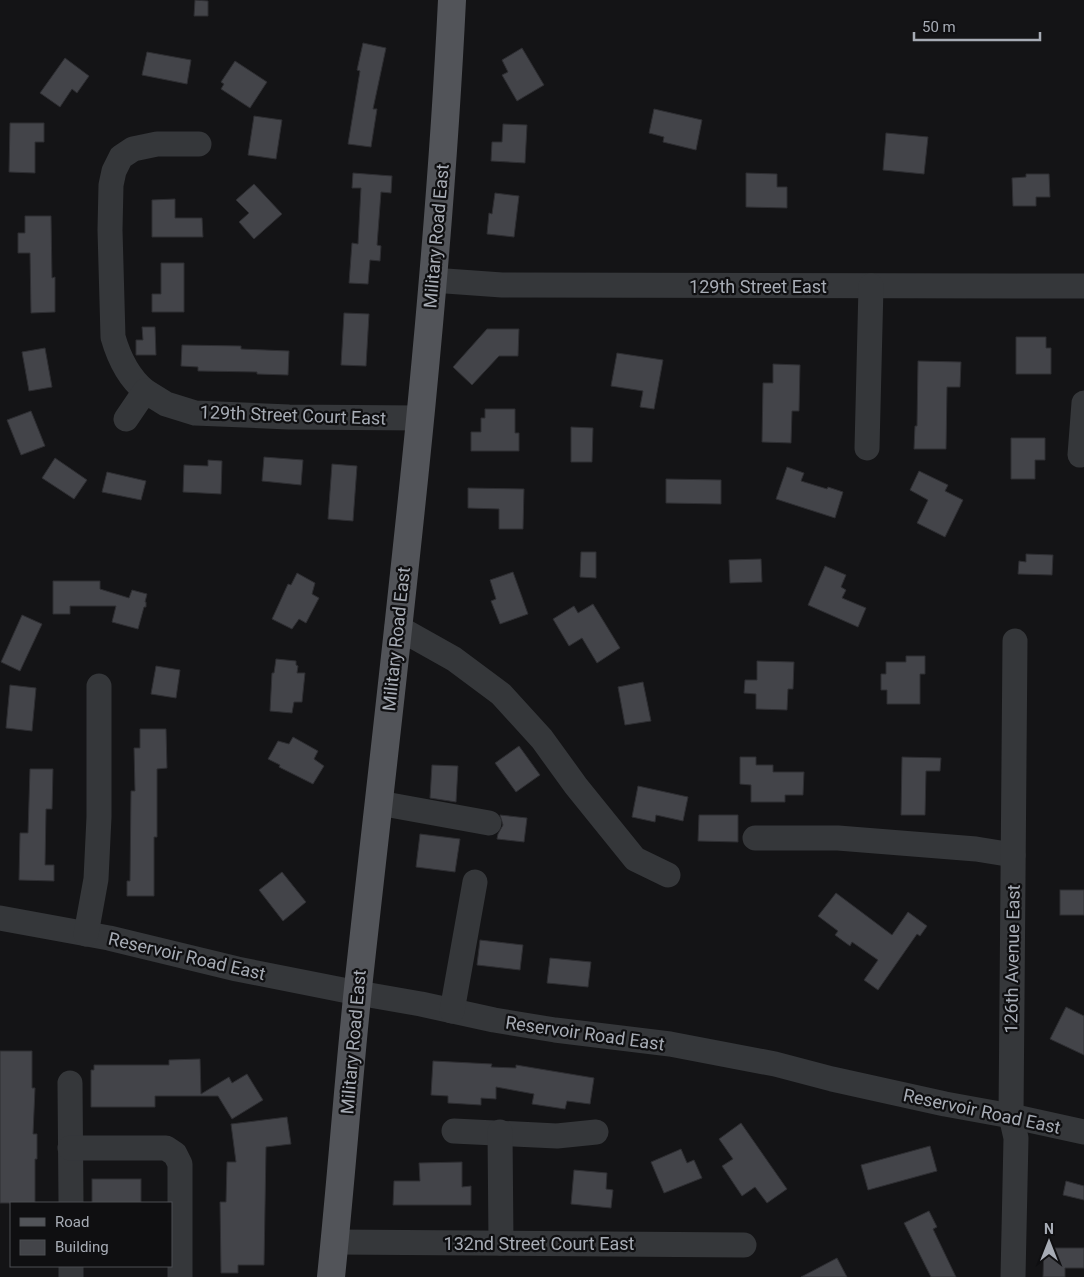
<svg xmlns="http://www.w3.org/2000/svg" width="1084" height="1277" viewBox="0 0 1084 1277" font-family="Roboto,sans-serif">
<style>
.building{fill:#434449;stroke:#2e2e32}
.lines{fill:none;stroke-linecap:round;stroke-linejoin:round}
.minor{stroke:#35373a;stroke-width:25}
.major{stroke:#525459;stroke-width:28}
.labels{text-anchor:middle;dominant-baseline:central;stroke-width:4.5;stroke-linejoin:round;paint-order:stroke}
.street-label{font-size:18px;fill:#a7acb5;stroke:#0f0f11}
</style>
<rect width="100%" height="100%" fill="#141416"/>
<g class="building">
<polygon points="195,0 208,1 208,16 194,16"/>
<polygon points="363,43 386,48 373,109 377,109 371,147 348,144 360,71 357,70"/>
<polygon points="522,48 544,85 517,101 502,75 508,72 502,60"/>
<polygon points="147,52 191,60 187,84 142,75"/>
<polygon points="65,58 89,76 77,93 72,89 60,107 40,93"/>
<polygon points="235,61 267,82 250,108 221,89 224,84 221,82"/>
<polygon points="654,109 702,120 696,150 663,142 664,137 649,133"/>
<polygon points="254,116 282,120 276,159 248,155"/>
<polygon points="10,123 44,123 44,142 35,142 35,173 9,172"/>
<polygon points="503,124 527,125 525,163 491,161 492,142 502,142"/>
<polygon points="886,133 928,137 924,174 883,170"/>
<polygon points="353,173 392,176 391,193 381,192 377,245 381,246 380,261 370,260 368,284 349,283 352,243 358,244 361,188 352,188"/>
<polygon points="746,173 777,174 777,187 787,187 787,208 746,207"/>
<polygon points="1026,174 1049,174 1050,197 1036,197 1036,206 1013,206 1012,178 1026,177"/>
<polygon points="254,184 282,214 254,239 239,222 249,213 236,200"/>
<polygon points="495,193 519,196 514,237 487,234 489,213 492,214"/>
<polygon points="175,199 175,218 202,218 203,237 152,237 152,200"/>
<polygon points="25,216 51,216 52,278 55,277 55,312 31,313 30,253 18,253 18,233 25,233"/>
<polygon points="161,263 184,263 184,312 152,312 152,294 161,294"/>
<polygon points="344,313 369,314 366,366 341,365"/>
<polygon points="142,327 155,327 156,355 136,355 136,340 143,340"/>
<polygon points="487,329 519,329 518,356 499,356 472,385 453,367"/>
<polygon points="1016,337 1046,337 1046,348 1051,348 1051,374 1016,374"/>
<polygon points="182,345 241,346 241,349 289,351 288,375 257,374 257,372 198,371 198,367 181,366"/>
<polygon points="45,348 52,387 29,391 22,352"/>
<polygon points="617,353 663,360 654,409 640,407 643,391 611,386"/>
<polygon points="918,361 961,362 960,387 947,387 946,449 914,449 915,426 917,426"/>
<polygon points="773,364 800,365 799,411 792,411 791,443 762,442 763,383 773,383"/>
<polygon points="485,409 515,409 515,433 519,433 519,451 471,451 471,432 481,432 481,418 485,418"/>
<polygon points="31,411 45,446 21,455 7,420"/>
<polygon points="571,427 593,428 592,462 571,462"/>
<polygon points="1011,438 1045,438 1045,460 1035,460 1035,479 1011,479"/>
<polygon points="264,457 303,460 301,485 262,481"/>
<polygon points="55,458 87,480 74,499 42,478"/>
<polygon points="208,460 222,461 221,494 183,492 184,465 208,466"/>
<polygon points="332,464 357,466 353,521 328,519"/>
<polygon points="787,467 804,473 801,481 827,489 828,487 843,492 835,518 776,499"/>
<polygon points="919,471 948,485 945,491 963,500 945,537 917,523 928,500 910,490"/>
<polygon points="107,472 146,481 141,500 102,492"/>
<polygon points="666,479 721,480 721,504 666,503"/>
<polygon points="468,488 524,489 523,529 499,529 499,509 468,508"/>
<polygon points="581,552 596,552 596,578 580,577"/>
<polygon points="1026,554 1053,555 1052,575 1018,574 1019,561 1026,562"/>
<polygon points="761,559 762,582 730,583 729,560"/>
<polygon points="825,566 846,575 841,587 846,590 842,598 866,608 858,627 808,605"/>
<polygon points="513,572 528,614 500,624 491,601 496,599 490,580"/>
<polygon points="297,573 315,583 312,594 319,598 306,623 299,619 292,629 272,619 288,584 291,585"/>
<polygon points="53,581 100,581 100,589 129,598 132,590 147,594 145,602 146,602 146,607 144,607 138,629 112,622 116,606 70,606 70,614 53,614"/>
<polygon points="593,604 620,648 597,663 582,638 569,646 553,619 574,606 578,613"/>
<polygon points="22,615 42,624 20,671 1,662"/>
<polygon points="906,656 925,656 925,674 920,674 920,704 887,704 887,690 881,690 881,674 886,674 886,662 906,662"/>
<polygon points="276,659 296,661 296,665 298,666 297,673 305,673 302,702 294,702 292,713 270,711 272,673 274,673"/>
<polygon points="757,661 794,662 793,689 788,689 787,710 756,709 756,694 744,693 745,680 757,680"/>
<polygon points="156,666 180,670 176,698 151,694"/>
<polygon points="643,682 651,721 625,725 618,687"/>
<polygon points="10,685 36,688 32,731 6,728"/>
<polygon points="140,729 166,729 167,768 157,769 157,837 154,837 154,896 127,896 127,881 130,881 131,791 135,791 134,748 140,748"/>
<polygon points="293,737 318,751 314,759 324,766 313,784 279,767 280,765 268,759 278,741 289,744"/>
<polygon points="519,746 540,775 516,792 495,763"/>
<polygon points="740,757 756,757 756,765 773,765 773,772 804,772 803,795 785,795 785,802 751,802 751,785 740,784"/>
<polygon points="902,757 941,758 940,771 926,771 925,815 901,815"/>
<polygon points="432,765 458,766 456,802 430,798"/>
<polygon points="30,769 53,769 52,809 46,809 45,865 54,865 54,881 19,880 20,833 28,833"/>
<polygon points="638,786 688,797 683,821 656,815 655,822 632,817"/>
<polygon points="500,815 527,818 524,842 497,839 498,834 503,825"/>
<polygon points="699,815 738,815 738,842 698,841"/>
<polygon points="420,834 460,839 455,872 416,867"/>
<polygon points="282,872 306,902 283,921 259,890"/>
<rect x="1060" y="890" width="24" height="25"/>
<polygon points="836,893 892,935 908,912 927,926 920,936 917,934 878,990 864,980 878,960 852,942 850,946 835,935 838,931 818,916"/>
<polygon points="480,940 523,945 520,970 477,965"/>
<polygon points="550,958 591,962 588,987 547,983"/>
<polygon points="1066,1007 1084,1016 1084,1055 1050,1039"/>
<polygon points="0,1051 32,1051 32,1088 35,1088 33,1134 37,1134 37,1159 35,1159 35,1203 0,1203"/>
<polygon points="200,1059 201,1094 229,1077 232,1083 247,1074 263,1100 232,1119 218,1096 155,1096 155,1107 91,1107 91,1070 94,1070 94,1065 169,1065 169,1060"/>
<polygon points="433,1061 492,1064 491,1067 516,1068 516,1065 594,1078 590,1104 567,1101 565,1109 532,1104 534,1094 496,1087 496,1099 481,1098 481,1105 448,1103 448,1096 431,1095"/>
<polygon points="287,1117 291,1144 266,1147 264,1265 238,1265 238,1273 221,1273 220,1202 226,1202 227,1162 236,1162 231,1124"/>
<polygon points="741,1123 787,1189 767,1203 755,1187 742,1196 722,1166 733,1159 719,1139"/>
<polygon points="930,1146 937,1171 868,1190 861,1165"/>
<polygon points="681,1149 687,1163 694,1160 702,1178 664,1193 651,1162"/>
<polygon points="462,1162 462,1187 471,1186 471,1205 393,1205 394,1181 420,1181 419,1163"/>
<polygon points="574,1170 607,1173 606,1189 613,1190 611,1208 571,1204"/>
<rect x="92" y="1179" width="49" height="24"/>
<polygon points="1066,1181 1084,1186 1084,1200 1063,1195"/>
<polygon points="929,1211 937,1227 933,1229 956,1277 931,1277 904,1223"/>
<polygon points="1044,1248 1084,1248 1084,1268 1065,1268 1065,1277 1043,1277"/>
<polygon points="837,1258 847,1277 801,1277"/>
</g>
<g class="lines">
<g class="minor">
<polyline points="432,280 502,285 1084,286"/>
<path d="M 145,391 C 128,377 119,358 113,337 L 110,230 L 111,185 L 114,171 L 121,157 L 133,149 L 157,144 L 199,144"/>
<polyline points="126,419 145,391 166,404 195,413 289,417 420,418"/>
<polyline points="867,448 871,286"/>
<polyline points="1080,455 1084,403"/>
<polyline points="397,627 454,659 501,694 542,739 576,786 635,859 668,875"/>
<polyline points="379,803 489,823"/>
<polyline points="755,838 838,838 976,849 1013,855"/>
<polyline points="0,918 109,938 237,969 358,993 421,1004 494,1020 555,1030 670,1044 775,1064 832,1079 945,1104 1011,1116 1084,1132"/>
<polyline points="86,934 96,879 99,817 99,686"/>
<polyline points="452,1011 475,882"/>
<polyline points="70,1083 71,1203"/>
<polyline points="454,1131 557,1136 596,1132"/>
<polyline points="500,1132 501,1243"/>
<polyline points="70,1148 166,1148 175,1154 180,1164 180,1277"/>
<polyline points="335,1242 744,1245"/>
<polyline points="71,1266 71,1277"/>
<polyline points="1013,1277 1016,1138 1011,1116 1015,641"/>
</g>
<path class="major" d="M 331,1277 C 341,1181 348,1084 358,988 C 394,659 436,330 452,0"/>
</g>
<g class="labels">
<g class="street-label">
<text transform="translate(436 236) rotate(-85)">Military Road East</text>
<text x="758" y="286">129th Street East</text>
<text transform="translate(293 415) rotate(2)">129th Street Court East</text>
<text transform="translate(396 639) rotate(-84)">Military Road East</text>
<text transform="translate(187 956) rotate(13)">Reservoir Road East</text>
<text transform="translate(1012 959) rotate(-89)">126th Avenue East</text>
<text transform="translate(585 1033) rotate(8)">Reservoir Road East</text>
<text transform="translate(353 1042) rotate(-85)">Military Road East</text>
<text transform="translate(982 1111) rotate(12)">Reservoir Road East</text>
<text x="539" y="1243">132nd Street Court East</text>
</g>
</g>
<rect x="10" y="1202" width="162" height="65" fill="#0f0f11" stroke="#4c4e53"/>
<rect x="20" y="1218" width="25" height="8" fill="#525459" stroke="#4c4e53"/>
<text x="55" y="1227" font-size="15" fill="#a7acb5">Road</text>
<rect x="20" y="1240" width="25" height="15" fill="#434449" stroke="#4c4e53"/>
<text x="55" y="1252" font-size="15" fill="#a7acb5">Building</text>
<g transform="translate(1049 1242)" stroke="#0f0f11" stroke-width="4" paint-order="stroke">
<path d="M0-4L9 19L0 12L-9 19Z" fill="#a7acb5"/>
<text y="-8" font-size="14" font-weight="bold" text-anchor="middle" fill="#a7acb5">N</text>
</g>
<path d="M914 32v8h126v-8" fill="none" stroke="#a7acb5" stroke-width="2.5"/>
<text x="922" y="32" font-size="15" fill="#a7acb5" stroke="#0f0f11" stroke-width="4" paint-order="stroke">50 m</text>
</svg>
